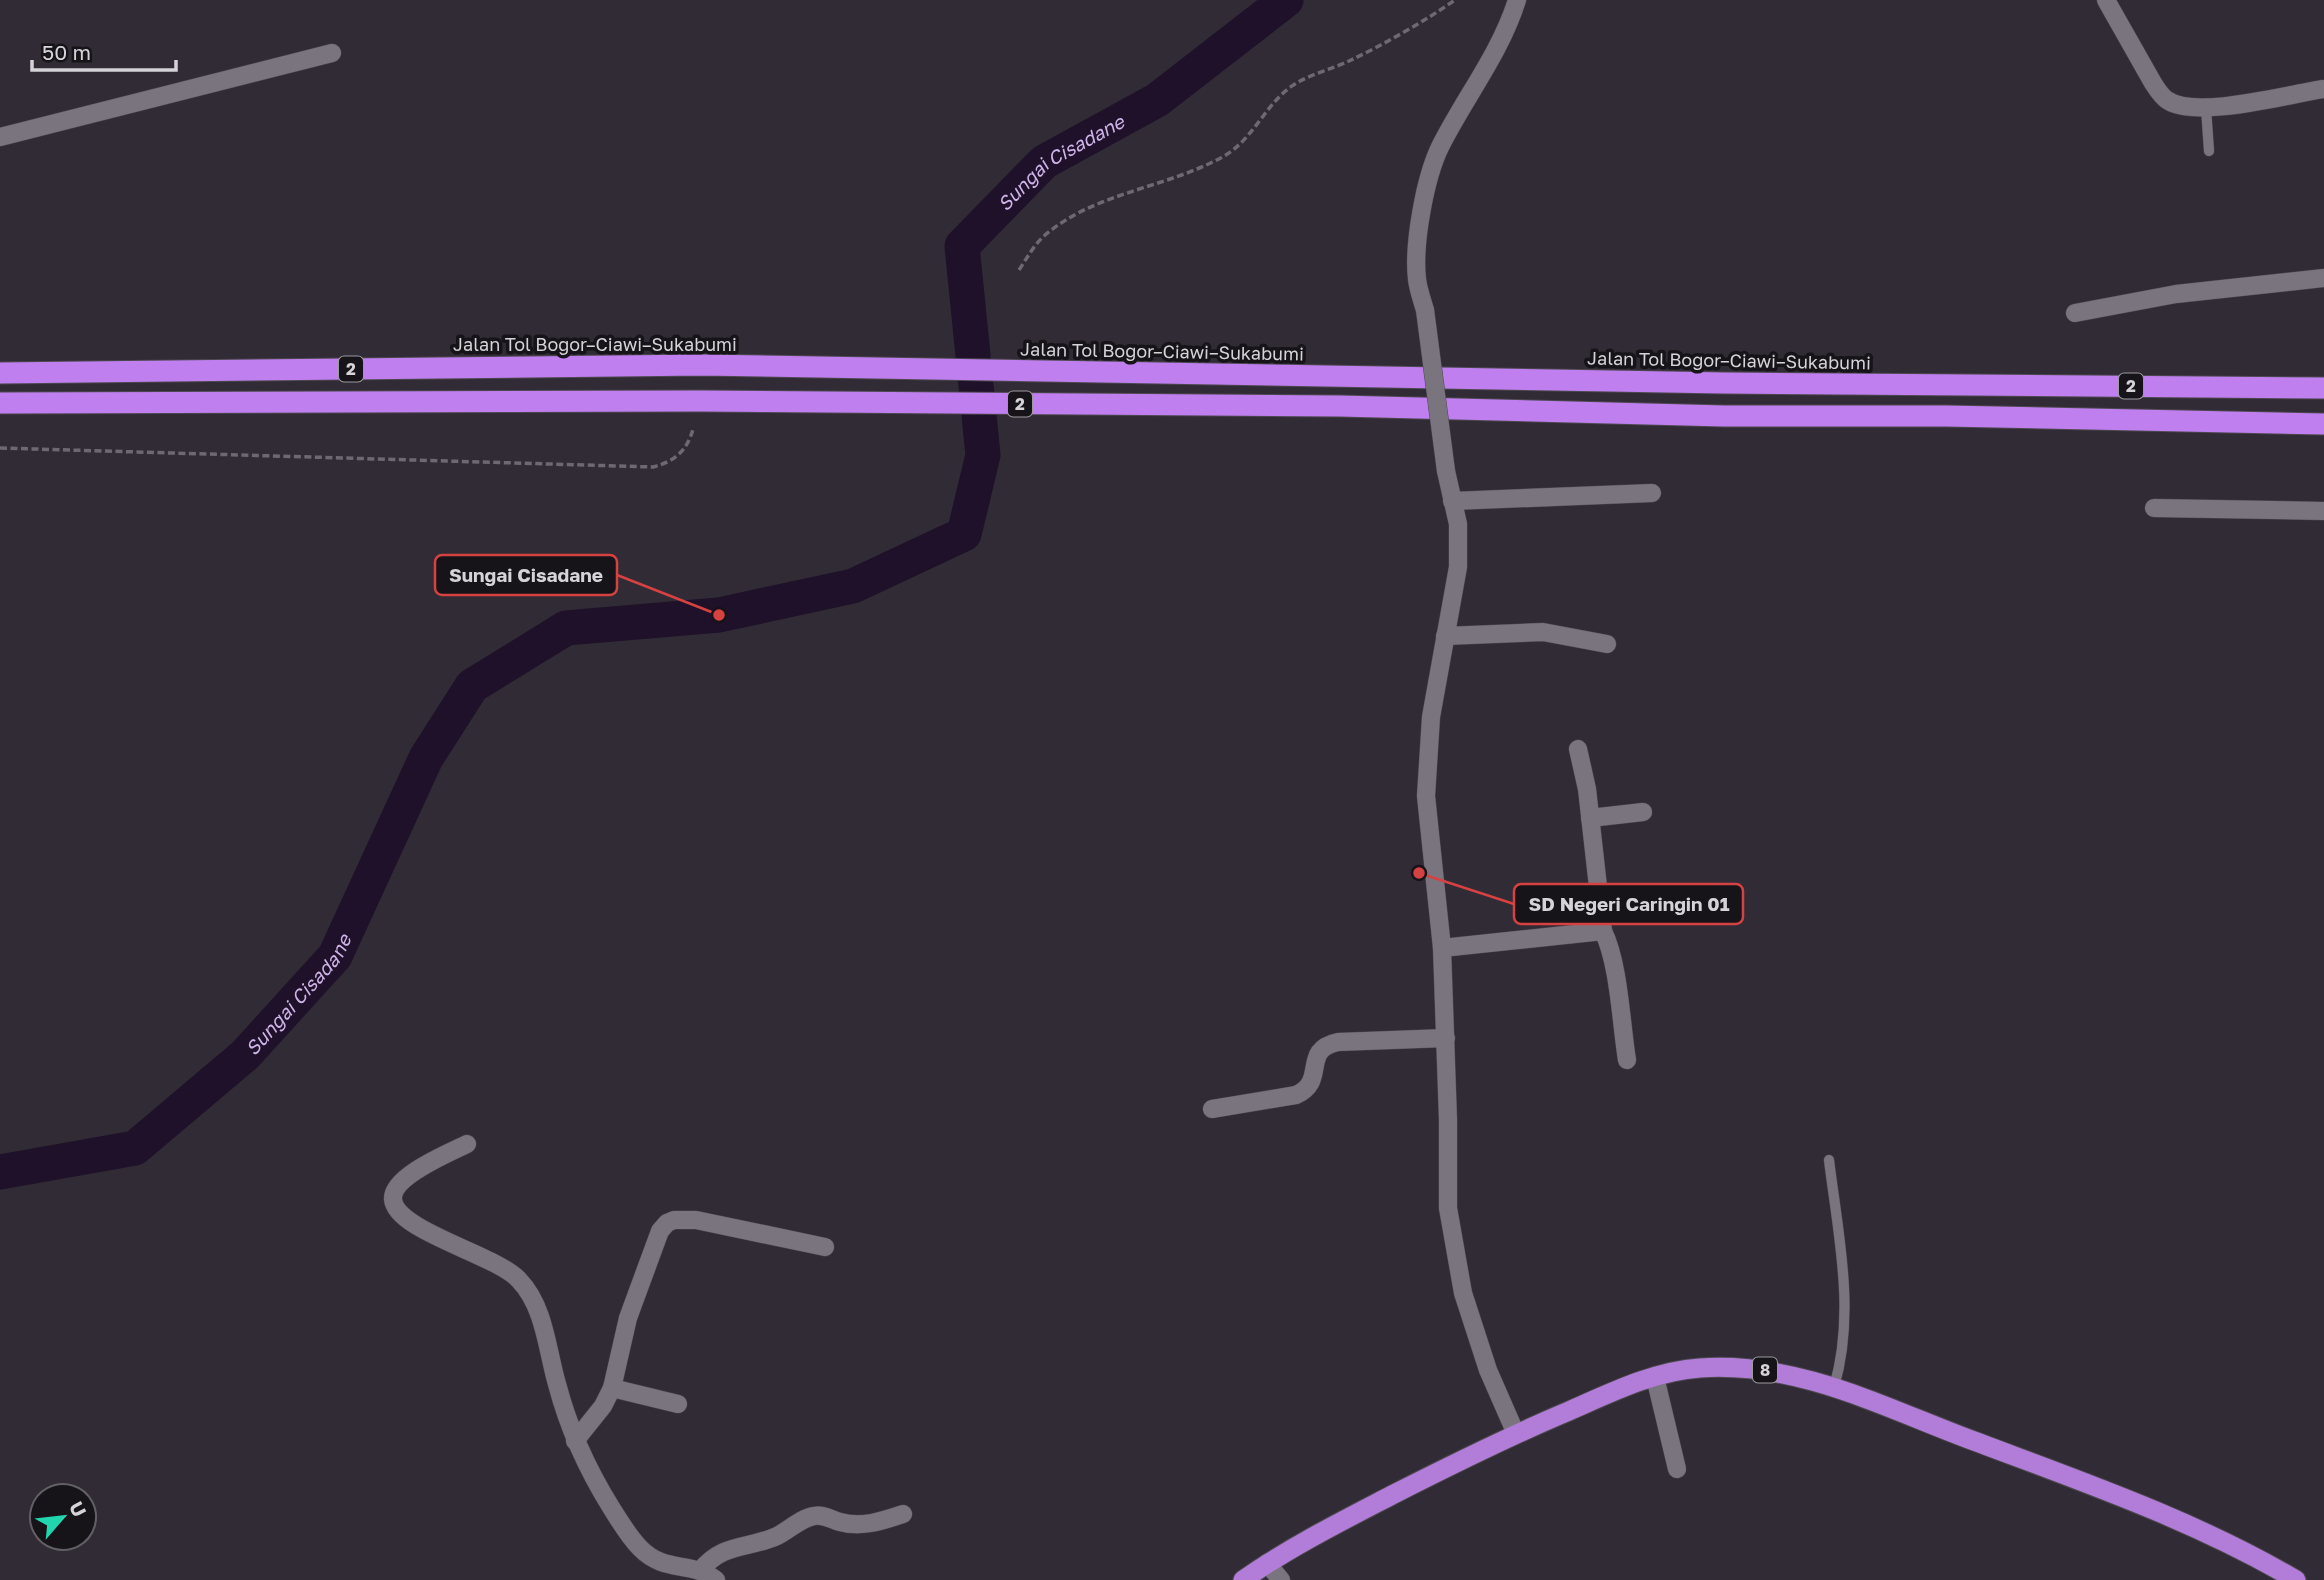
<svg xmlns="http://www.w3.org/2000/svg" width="2324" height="1580" viewBox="0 0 2324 1580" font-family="'Golos Text',sans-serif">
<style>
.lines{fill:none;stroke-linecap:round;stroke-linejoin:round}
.river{stroke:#1e1129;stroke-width:35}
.service-casing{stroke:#4d4850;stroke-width:11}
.minor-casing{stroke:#4d4850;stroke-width:19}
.tertiary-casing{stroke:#4d4850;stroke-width:19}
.trunk-casing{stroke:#4d4850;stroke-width:21}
.motorway-casing{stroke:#4d4850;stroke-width:23}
.path{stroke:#6d6971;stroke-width:3.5;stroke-dasharray:7 3.5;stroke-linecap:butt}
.service{stroke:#79747e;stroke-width:10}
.minor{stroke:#79747e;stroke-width:18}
.tertiary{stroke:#79747e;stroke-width:18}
.trunk{stroke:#b17dd8;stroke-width:19}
.motorway{stroke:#bf7fef;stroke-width:21}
.tertiary-bridge-casing{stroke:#4d4850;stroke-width:19;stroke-linecap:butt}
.tertiary-bridge{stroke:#79747e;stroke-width:18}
.labels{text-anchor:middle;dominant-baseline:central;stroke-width:7;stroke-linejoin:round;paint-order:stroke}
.shield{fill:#161418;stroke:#9c999e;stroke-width:2}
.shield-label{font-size:16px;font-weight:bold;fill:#d5d2d8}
.street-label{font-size:18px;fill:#d5d2d8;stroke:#161418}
.water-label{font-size:19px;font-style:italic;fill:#d0b3e8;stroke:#161418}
.leader{fill:none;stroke:#d64242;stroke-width:2.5}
.callout-dot{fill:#d64242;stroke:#161418;stroke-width:2.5}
.callout{fill:#161418;stroke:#d64242;stroke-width:2.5}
.callout-label{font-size:19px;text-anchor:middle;font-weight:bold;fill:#d5d2d8}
</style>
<rect width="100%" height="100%" fill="#302b34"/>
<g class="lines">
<path class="river" id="s1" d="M 0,1172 L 135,1148 L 245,1055 L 335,956 L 426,758 L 472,686 L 566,628 L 719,615 L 853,586 L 964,534 L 983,455 L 962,246 L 1044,162 L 1157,100 L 1286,0"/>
<defs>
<g id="service">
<polyline points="2206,108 2209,151"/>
<path d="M 1829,1160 C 1838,1234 1856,1313 1834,1387"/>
</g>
<g id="minor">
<path d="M 2106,0 L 2153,83 C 2157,89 2161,96 2167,100 C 2196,120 2289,94 2324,89"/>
<polyline points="0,137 332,53"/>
<polyline points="2075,313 2176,294 2324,278"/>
<polyline points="1452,501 1652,493"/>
<polyline points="2154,508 2324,511"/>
<polyline points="1445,636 1543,632 1607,644"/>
<polyline points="1578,749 1587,789 1603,931"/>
<polyline points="1590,818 1643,812"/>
<path d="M 1442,948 L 1603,931 C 1619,963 1621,1023 1627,1060"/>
<path d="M 1212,1109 L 1296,1095 C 1328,1081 1300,1050 1338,1042 L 1446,1038"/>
<path d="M 467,1144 C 449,1153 392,1176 393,1199 C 395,1231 497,1255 519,1280 C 545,1307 547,1350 557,1384 C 569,1430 587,1469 612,1509 C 621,1523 629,1537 640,1548 C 665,1574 692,1560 716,1580"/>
<polyline points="1655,1377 1677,1469"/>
<polyline points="612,1388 678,1404"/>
<polyline points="575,1441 603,1406 612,1388 628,1318 660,1231 667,1223 674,1220 696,1220 825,1247"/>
<polyline points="1267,1563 1281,1580"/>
<path d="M 700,1571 C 723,1542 749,1549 777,1536 C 789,1530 801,1518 814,1516 C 824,1514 832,1520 840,1522 C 862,1528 882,1521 903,1514"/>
</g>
<g id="tertiary">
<path d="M 1425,310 C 1422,300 1418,289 1417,279 C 1413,244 1425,178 1440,147 C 1465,97 1500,54 1517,0"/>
<polyline points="1446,471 1458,524 1458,567 1431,717 1426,796 1442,948 1448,1120 1448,1208 1463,1293 1488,1370 1516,1434"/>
</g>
<path id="trunk" d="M 1243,1580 C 1290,1547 1342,1521 1392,1495 C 1451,1465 1509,1436 1569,1411 C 1610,1393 1654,1371 1700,1368 C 1797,1361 1885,1408 1974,1441 C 2083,1482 2196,1521 2296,1580"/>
<g id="motorway">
<polyline points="0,373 702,365 1724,383 2324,388"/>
<polyline points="0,403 699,401 1340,406 1724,416 1946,416 2324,424"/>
</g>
</defs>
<use href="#service" class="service-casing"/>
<use href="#minor" class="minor-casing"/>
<use href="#tertiary" class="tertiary-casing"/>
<use href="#trunk" class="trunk-casing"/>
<use href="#motorway" class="motorway-casing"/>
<g class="path">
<path d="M 1019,270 C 1027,258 1034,245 1044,236 C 1094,192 1168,188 1224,156 C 1254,139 1266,102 1295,84 C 1311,74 1332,69 1349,61 C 1383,45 1425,21 1455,0"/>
<path d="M 0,448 L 653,467 C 675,461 687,451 693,429"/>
</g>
<use href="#service" class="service"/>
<use href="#minor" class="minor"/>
<use href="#tertiary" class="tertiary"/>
<use href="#trunk" class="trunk"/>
<use href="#motorway" class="motorway"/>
<defs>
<polyline id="tertiary-bridge" points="1425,310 1446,471"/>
</defs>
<use href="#tertiary-bridge" class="tertiary-bridge-casing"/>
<use href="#tertiary-bridge" class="tertiary-bridge"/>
</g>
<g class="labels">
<g class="shield">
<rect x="339" y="356.5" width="24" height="25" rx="5"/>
<rect x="2119" y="373.5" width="24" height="25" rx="5"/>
<rect x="1008" y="391.5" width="24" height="25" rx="5"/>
<rect x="1753" y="1357.5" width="24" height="25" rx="5"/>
</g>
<g class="shield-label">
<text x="351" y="369">2</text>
<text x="2131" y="386">2</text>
<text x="1020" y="404">2</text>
<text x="1765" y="1370">8</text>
</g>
<g class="street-label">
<text x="595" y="344">Jalan Tol Bogor–Ciawi–Sukabumi</text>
<text transform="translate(1162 351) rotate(1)">Jalan Tol Bogor–Ciawi–Sukabumi</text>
<text transform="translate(1729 360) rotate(1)">Jalan Tol Bogor–Ciawi–Sukabumi</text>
</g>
<g class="water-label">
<text stroke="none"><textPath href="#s1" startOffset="1664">Sungai Cisadane</textPath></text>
<text stroke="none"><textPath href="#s1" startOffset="362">Sungai Cisadane</textPath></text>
</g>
</g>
<path class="leader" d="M719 615L617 575M1419 873L1514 904"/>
<g class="callout-dot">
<circle cx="719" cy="615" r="7"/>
<circle cx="1419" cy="873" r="7"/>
</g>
<g class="callout">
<rect x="435" y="555" width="182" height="40" rx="7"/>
<rect x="1514" y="884" width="229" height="40" rx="7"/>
</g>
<g class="callout-label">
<text x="526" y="582">Sungai Cisadane</text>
<text x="1629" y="911">SD Negeri Caringin 01</text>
</g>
<g transform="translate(63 1517) rotate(62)"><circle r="33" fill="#161418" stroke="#626065" stroke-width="2"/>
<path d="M0-5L12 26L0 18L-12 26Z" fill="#21d5af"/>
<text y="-10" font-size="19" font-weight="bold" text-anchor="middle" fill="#d5d2d8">U</text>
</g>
<path d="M32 60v10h144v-10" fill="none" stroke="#d5d2d8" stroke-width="3.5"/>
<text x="42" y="60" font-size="21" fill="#d5d2d8" stroke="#161418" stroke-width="5" paint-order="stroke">50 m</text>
</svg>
